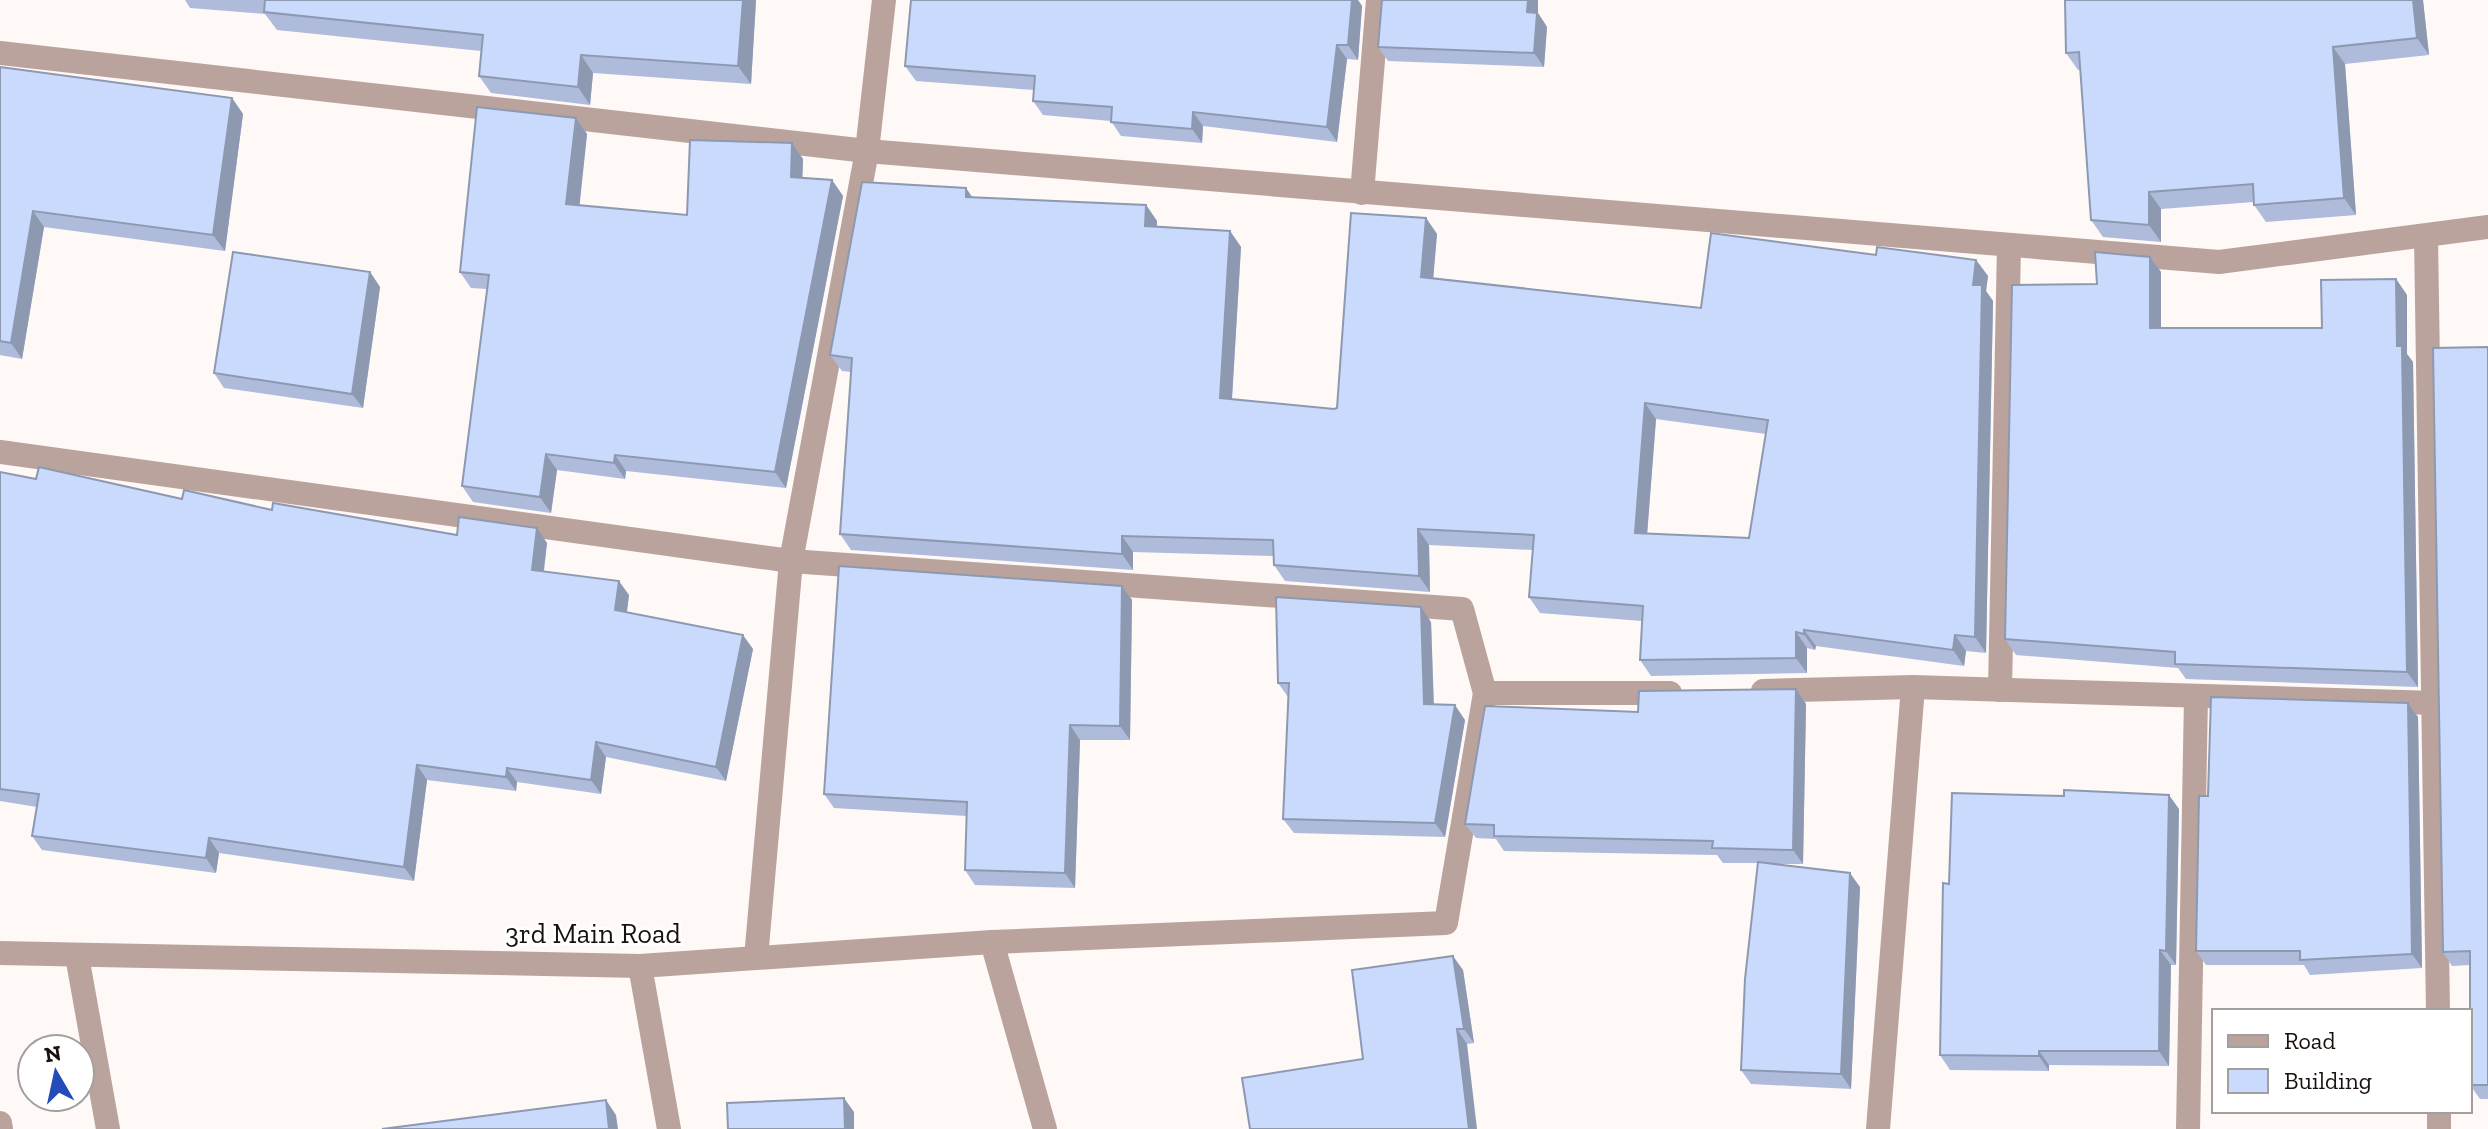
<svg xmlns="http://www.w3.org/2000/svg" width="2488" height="1129" viewBox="0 0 2488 1129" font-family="'Zilla Slab',serif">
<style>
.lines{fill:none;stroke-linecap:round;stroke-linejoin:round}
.minor{stroke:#baa39d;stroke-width:24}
.wall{fill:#aebbda;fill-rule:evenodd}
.shaded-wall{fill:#8d99b1}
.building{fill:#cadafd;stroke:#8d99b1;stroke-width:2;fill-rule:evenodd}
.labels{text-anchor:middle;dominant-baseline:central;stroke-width:6;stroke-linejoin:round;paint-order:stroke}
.street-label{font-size:28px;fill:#1a100d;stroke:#fff}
</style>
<rect width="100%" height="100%" fill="#fef8f7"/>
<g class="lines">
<g class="minor">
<polyline points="0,53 867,151 2219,262 2488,227"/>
<polyline points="1362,193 1378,0"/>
<polyline points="2426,237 2438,1011"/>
<polyline points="0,452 791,561 1462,609 1485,693"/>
<polyline points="2000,690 2009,245"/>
<polyline points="1763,691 1913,687 2436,703"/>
<polyline points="992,942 1446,923 1485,693 1670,693"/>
<polyline points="0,953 640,966 992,942 1045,1129"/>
<polyline points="77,956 108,1129"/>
<polyline points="756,958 791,561 867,151 884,0"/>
<polyline points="640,966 669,1129"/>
<polyline points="2439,1111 2439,1129"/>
<polyline points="0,1123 1,1129"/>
<polyline points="1878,1129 1913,687"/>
<polyline points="2188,1129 2196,697"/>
</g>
</g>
<g class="wall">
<polygon points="185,0 756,0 751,84 593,73 590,105 491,93 479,76 481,51 277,30 265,14 190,8"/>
<polygon points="911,0 1358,0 1362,6 1358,60 1347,59 1337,142 1203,126 1202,143 1121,136 1111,121 1043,115 1033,101 1034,90 916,81 905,66"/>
<polygon points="2065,0 2423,0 2429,55 2345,64 2356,215 2266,222 2254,205 2254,202 2161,209 2161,242 2103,237 2091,220 2080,70 2078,70 2066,53"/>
<polygon points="1538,13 1547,27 1544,67 1388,61 1378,47"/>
<polygon points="0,67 232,98 243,114 225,251 44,227 22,359 0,355"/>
<polygon points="576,118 587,134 579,205 687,215 792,143 803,159 802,178 832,180 843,196 786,488 626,471 625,479 557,470 551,513 473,502 462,486 487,289 471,288 460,272"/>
<path d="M 973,198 L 1146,205 L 1157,221 L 1157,226 L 1230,231 L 1241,247 L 1232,399 L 1334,409 L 1337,408 L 1426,218 L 1437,234 L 1433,278 L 1701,308 L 1876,255 L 1976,260 L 1988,276 L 1986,291 L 1993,301 L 1986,653 L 1966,651 L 1964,666 L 1816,646 L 1815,650 L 1807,648 L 1807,673 L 1651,676 L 1640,660 L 1642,621 L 1540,613 L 1529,597 L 1533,550 L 1429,545 L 1430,592 L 1285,581 L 1274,565 L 1273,556 L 1133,552 L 1133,570 L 851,550 L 840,534 L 851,372 L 842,371 L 830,355 ZM 1656,419 L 1766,434 L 1749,538 L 1647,533 Z"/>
<polygon points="2150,257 2161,272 2161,328 2322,328 2396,279 2407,295 2407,354 2413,362 2418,687 2186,679 2178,668 2016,655 2005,639 2097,284"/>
<polygon points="370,272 380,287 363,408 224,388 214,373"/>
<polygon points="2488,347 2488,1099 2480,1099 2470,1085 2470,965 2452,966 2443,952"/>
<polygon points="0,472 36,479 457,535 547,543 544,571 629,595 627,612 753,649 726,781 606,757 601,794 517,782 516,791 427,780 414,881 219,853 216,873 42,850 32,836 37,807 0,801"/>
<polygon points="1122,586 1132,600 1130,740 1080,740 1075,888 975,885 965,870 967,816 834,808 824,794"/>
<polygon points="1431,622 1434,704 1465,720 1445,837 1294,833 1283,819 1288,697 1278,683"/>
<polygon points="1796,689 1806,704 1803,864 1772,864 1860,887 1851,1089 1751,1084 1741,1070 1758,863 1723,863 1717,855 1504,851 1496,839 1476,838 1465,824 1638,712"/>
<polygon points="2408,703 2418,717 2422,968 2310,975 2304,965 2206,965 2196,951 2208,796"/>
<polygon points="2179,809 2176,965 2171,965 2169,1066 2049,1065 2049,1071 1950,1070 1940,1055 1949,884"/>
<polygon points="1463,970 1474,1043 1363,1059"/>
</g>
<g class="shaded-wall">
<polygon points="743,0 756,0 751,84 738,66"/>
<polygon points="1352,0 1358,0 1362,6 1358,60 1348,45"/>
<polygon points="1528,0 1538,0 1538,13 1547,27 1544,67 1534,53 1527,12"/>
<polygon points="2413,0 2423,0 2429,55 2417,38"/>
<polygon points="1337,45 1347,59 1337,142 1327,127"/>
<polygon points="2333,47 2345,64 2356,215 2344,198"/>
<polygon points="581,55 593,73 590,105 578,87"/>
<polygon points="232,98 243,114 225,251 213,235"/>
<polygon points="1193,112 1203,126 1202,143 1192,129"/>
<polygon points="576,118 587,134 578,220 566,204"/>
<polygon points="792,143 803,159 802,193 791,177"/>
<polygon points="832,180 843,196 786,488 775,472"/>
<polygon points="966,188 977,204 966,197"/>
<polygon points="2149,192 2161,209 2161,242 2149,225"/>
<polygon points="1146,205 1157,221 1156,242 1145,226"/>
<polygon points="33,211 44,227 22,359 11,343"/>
<polygon points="1426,218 1437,234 1432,293 1421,277"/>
<polygon points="1230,231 1241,247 1231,414 1220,398"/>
<polygon points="2150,257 2161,272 2161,343 2150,328"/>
<polygon points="1976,260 1988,276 1986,291 1993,301 1986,653 1975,637 1973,285"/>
<polygon points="370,272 380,287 363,408 352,394"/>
<polygon points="2396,279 2407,295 2407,354 2413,362 2418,687 2407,672 2397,346"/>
<polygon points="1645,403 1656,419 1646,549 1635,533"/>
<polygon points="546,454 557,470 551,513 540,497"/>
<polygon points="615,455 626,471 625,479 614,463"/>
<polygon points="537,528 547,543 542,584 532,570"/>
<polygon points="1418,529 1429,545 1430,592 1419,576"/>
<polygon points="1122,536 1133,552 1133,570 1122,554"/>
<polygon points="619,581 629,595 625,624 615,610"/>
<polygon points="1122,586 1132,600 1130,740 1120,726"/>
<polygon points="1421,607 1431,622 1434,718 1424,704"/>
<polygon points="1804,630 1816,646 1815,650 1804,634"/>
<polygon points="1796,632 1807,648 1807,673 1796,658"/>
<polygon points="743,635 753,649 726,781 716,767"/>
<polygon points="1955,635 1966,651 1964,666 1953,650"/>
<polygon points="1796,689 1806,704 1803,864 1793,850"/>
<polygon points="2408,703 2418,717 2422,968 2412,954"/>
<polygon points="1455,705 1465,720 1445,837 1435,823"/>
<polygon points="1070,725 1080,740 1075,888 1065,873"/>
<polygon points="596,742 606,757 601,794 591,780"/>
<polygon points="417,765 427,780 414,881 404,867"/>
<polygon points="507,768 517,782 516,791 506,777"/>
<polygon points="2169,795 2179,809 2176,965 2166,951"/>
<polygon points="209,838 219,853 216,873 206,858"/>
<polygon points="1850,873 1860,887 1851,1089 1841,1074"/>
<polygon points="2160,950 2171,965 2169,1066 2159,1051"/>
<polygon points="1453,956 1463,970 1474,1043 1464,1029"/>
<polygon points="1457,1029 1467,1044 1477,1129 1469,1129"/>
<polygon points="2039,1051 2049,1065 2049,1071 2039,1056"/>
<polygon points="844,1098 854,1112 854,1129 845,1129"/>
<polygon points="606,1100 616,1115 618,1129 609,1129"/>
</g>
<g class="building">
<polygon points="265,0 743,0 738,66 581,55 578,87 479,76 483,35 264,12"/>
<polygon points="911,0 1352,0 1348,45 1337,45 1327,127 1193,112 1192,129 1111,122 1112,107 1033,101 1035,76 905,66"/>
<polygon points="1382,0 1528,0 1527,12 1537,13 1534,53 1378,47"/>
<polygon points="2065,0 2413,0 2417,38 2333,47 2344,198 2254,205 2253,184 2149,192 2149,225 2091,220 2079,52 2066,53"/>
<polygon points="0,67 232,98 213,235 33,211 11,343 0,341"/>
<polygon points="477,107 576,118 566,204 687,215 690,140 792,143 791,177 832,180 775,472 615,455 614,463 546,454 540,497 462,486 489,275 460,272"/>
<path d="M 862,182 L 966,188 L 966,197 L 1146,205 L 1145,226 L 1230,231 L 1220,398 L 1334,409 L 1337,408 L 1351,213 L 1426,218 L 1421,277 L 1701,308 L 1711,233 L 1876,255 L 1877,247 L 1976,260 L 1973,285 L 1982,285 L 1975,637 L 1955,635 L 1953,650 L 1804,630 L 1804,634 L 1796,632 L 1796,658 L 1640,660 L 1643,606 L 1529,597 L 1534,535 L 1418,529 L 1419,576 L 1274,565 L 1273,540 L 1122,536 L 1122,554 L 840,534 L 852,358 L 830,355 ZM 1645,403 L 1768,420 L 1749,538 L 1635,533 Z"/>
<polygon points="233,252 370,272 352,394 214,373"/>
<polygon points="2095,252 2150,257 2150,328 2322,328 2321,280 2396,279 2397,346 2402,346 2407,672 2175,664 2175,652 2005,639 2012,285 2097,284"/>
<polygon points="2488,347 2488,1085 2470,1085 2470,951 2443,952 2433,348"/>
<polygon points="39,467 182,499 184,490 272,510 273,503 457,535 459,517 537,528 532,570 619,581 615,610 743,635 716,767 596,742 591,780 507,768 506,777 417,765 404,867 209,838 206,858 32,836 39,794 0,789 0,472 36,479"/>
<polygon points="839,566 1122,586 1120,726 1070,725 1065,873 965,870 967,802 824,794"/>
<polygon points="1276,597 1421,607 1424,704 1455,705 1435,823 1283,819 1289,683 1278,683"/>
<polygon points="1796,689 1793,850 1712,848 1713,841 1494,836 1494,825 1465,824 1485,706 1638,712 1639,691"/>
<polygon points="2211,697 2408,703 2412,954 2300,960 2300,951 2196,951 2199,796 2208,796"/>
<polygon points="2064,790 2169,795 2166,951 2160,950 2159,1051 2039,1051 2039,1056 1940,1055 1943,883 1949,884 1952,793 2064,796"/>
<polygon points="1758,862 1850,873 1841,1074 1741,1070 1745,979"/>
<polygon points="1453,956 1464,1029 1457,1029 1469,1129 1250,1129 1242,1078 1363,1059 1352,970"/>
<polygon points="844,1098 845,1129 728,1129 727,1103"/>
<polygon points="606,1100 609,1129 382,1129"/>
</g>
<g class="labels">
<g class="street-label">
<text x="593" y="933">3rd Main Road</text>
</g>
</g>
<rect x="2212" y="1009" width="260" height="104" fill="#ffffff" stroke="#a39f9e" stroke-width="2"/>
<rect x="2228" y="1035" width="40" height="12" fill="#baa39d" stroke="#a39f9e" stroke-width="2"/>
<text x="2284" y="1049" font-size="24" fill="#1a100d">Road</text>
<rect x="2228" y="1069" width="40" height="24" fill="#cadafd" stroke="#a39f9e" stroke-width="2"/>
<text x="2284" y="1089" font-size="24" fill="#1a100d">Building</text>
<g transform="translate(56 1073) rotate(351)"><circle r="38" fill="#ffffff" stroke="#a39f9e" stroke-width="2"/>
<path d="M0-6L14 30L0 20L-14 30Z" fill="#244bba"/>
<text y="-12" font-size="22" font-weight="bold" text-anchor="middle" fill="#1a100d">N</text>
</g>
</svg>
